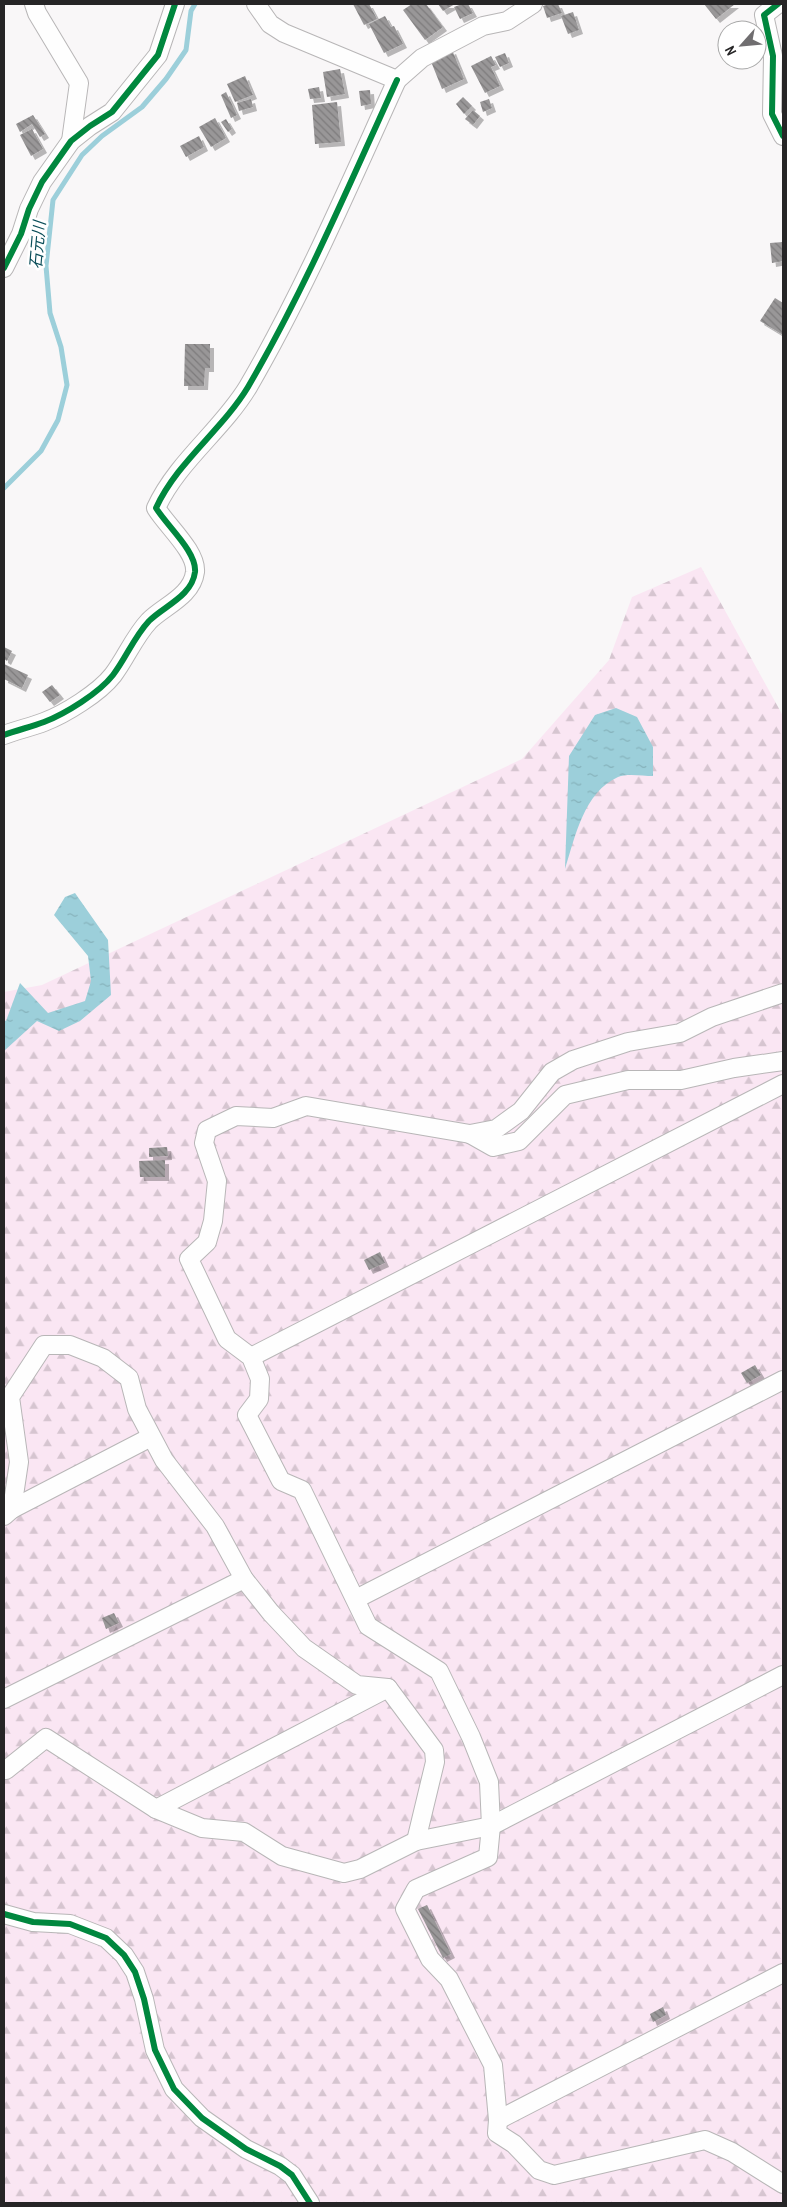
<svg xmlns="http://www.w3.org/2000/svg" width="787" height="2207" viewBox="0 0 787 2207" font-family="'Archivo Narrow','Noto Sans JP',sans-serif">
<style>
.forest{fill:url(#forest-firs)}
.water{fill:url(#water-ripples)}
.lines{fill:none;stroke-linecap:round;stroke-linejoin:round}
.stream{stroke:#9ccfda;stroke-width:5}
.building{fill:url(#building-back-hatch);filter:url(#shadow)}
.minor-casing{stroke:#b8b6b7;stroke-width:20}
.minor{stroke:#fefefe;stroke-width:18}
.cycleway-casing{stroke:#fff;stroke-width:9}
.cycleway{stroke:#00873e;stroke-width:6}
.labels{text-anchor:middle;dominant-baseline:central;stroke-width:5;stroke-linejoin:round;paint-order:stroke}
.water-label{font-size:16px;font-style:italic;fill:#0b4e59;stroke:#fff}
</style>
<defs>
<pattern id="forest-firs" width="22" height="20" patternUnits="userSpaceOnUse" patternTransform="scale(1.25)"><rect width="22" height="20" fill="#fae6f3"/><path d="M5 1l3.5 6h-7zM16 11l3.5 6h-7z" fill="#d6c5d0"/></pattern>
<pattern id="water-ripples" width="26" height="14" patternUnits="userSpaceOnUse" patternTransform="scale(1.25)"><rect width="26" height="14" fill="#9ccfda"/><path d="M2 4q2-2 4 0t4 0M15 11q2-2 4 0t4 0" fill="none" stroke="#86b2bb"/></pattern>
<pattern id="building-back-hatch" width="6" height="6" patternUnits="userSpaceOnUse" patternTransform="scale(1.25)"><rect width="6" height="6" fill="#999798"/><path d="M-1 5l2 2M0 0l6 6M5-1l2 2" fill="none" stroke="#7d7b7c"/></pattern>
<filter id="shadow"><feDropShadow dx="4" dy="4" stdDeviation="0" flood-color="#0004"/></filter>
</defs>
<rect width="100%" height="100%" fill="#f9f7f8"/>
<polygon class="forest" points="701,567 783,716 783,2203 4,2203 4,992 42,985 522,759 609,660 632,597"/>
<g class="water">
<path d="M 616,708 L 637,717 L 653,747 L 653,776 C 643,776 627,773 618,777 C 584,792 575,837 565,869 L 569,756 L 595,715 Z"/>
<polygon points="75,893 108,940 111,995 80,1021 59,1031 37,1021 4,1051 4,1020 6,1021 20,983 48,1013 85,1001 91,981 88,956 54,915 65,897"/>
</g>
<g class="lines">
<polyline class="stream" points="4,488 41,451 58,420 67,385 61,347 50,313 46,266 53,200 82,155 102,136 142,107 166,79 186,50 191,11 195,4"/>
</g>
<g class="building">
<polygon points="353,4 369,4 377,19 364,25"/>
<polygon points="412,4 426,4 443,27 425,40 403,10"/>
<polygon points="438,4 455,4 443,11"/>
<polygon points="462,4 468,4 473,13 460,19 454,7"/>
<polygon points="550,4 558,4 562,13 547,18 543,6"/>
<polygon points="704,4 735,4 716,19"/>
<polygon points="573,12 579,30 568,34 561,16"/>
<polygon points="385,16 391,27 394,26 403,44 384,53 369,24"/>
<polygon points="452,50 464,79 442,89 430,59"/>
<polygon points="505,53 509,63 500,67 495,57"/>
<polygon points="491,56 496,65 491,67 500,86 485,93 471,66"/>
<polygon points="340,69 345,94 327,97 323,72"/>
<polygon points="245,76 253,95 235,102 227,84"/>
<polygon points="319,87 321,98 310,99 308,89"/>
<polygon points="370,90 371,104 361,106 359,91"/>
<polygon points="226,92 237,115 231,118 221,95"/>
<polygon points="463,97 472,106 464,114 456,104"/>
<polygon points="251,99 253,107 239,111 237,103"/>
<polygon points="489,99 492,108 483,112 480,102"/>
<polygon points="337,102 341,142 315,144 312,105"/>
<polygon points="473,110 480,116 473,125 465,119"/>
<polygon points="33,115 45,134 40,137 32,124 20,132 16,124"/>
<polygon points="215,118 226,138 211,147 199,127"/>
<polygon points="226,119 232,129 228,132 221,122"/>
<polygon points="32,129 43,149 31,156 20,135"/>
<polygon points="199,136 204,147 186,157 180,146"/>
<polygon points="783,242 783,261 772,263 770,243"/>
<polygon points="775,298 783,303 783,335 760,321"/>
<polygon points="185,344 210,344 210,368 205,368 204,386 184,386"/>
<polygon points="4,647 12,651 7,661 4,659"/>
<polygon points="4,664 28,675 22,688 4,679"/>
<polygon points="52,685 60,695 50,702 42,692"/>
<polygon points="167,1147 168,1156 149,1157 149,1148"/>
<polygon points="165,1160 165,1177 140,1177 139,1161"/>
<polygon points="380,1252 385,1263 369,1270 364,1260"/>
<polygon points="755,1365 761,1375 747,1383 741,1373"/>
<polygon points="114,1613 119,1623 106,1629 102,1618"/>
<polygon points="427,1905 451,1954 443,1958 418,1909"/>
<polygon points="663,2007 666,2015 653,2022 650,2014"/>
</g>
<g class="lines">
<defs>
<g id="minor">
<polyline points="34,4 37,13 79,83 71,141"/>
<polyline points="256,4 270,24 284,33 397,80 422,58 483,26 507,21 533,4"/>
<polyline points="778,4 764,15 773,56 772,114 783,136"/>
<polyline points="4,268 21,234 29,209 42,182 71,141 90,126 112,112 158,55 175,4"/>
<path d="M 4,735 C 17,730 31,727 44,722 C 65,714 99,693 113,675 C 126,658 134,637 149,621 C 164,606 192,596 195,572 C 197,552 167,526 156,508 C 177,462 222,430 248,387 C 305,289 350,183 397,80"/>
<polyline points="783,993 712,1017 680,1033 628,1042 573,1060 552,1072 521,1111 496,1129 470,1134 306,1106 273,1118 236,1116 207,1130 204,1143 217,1181 213,1221 207,1242 189,1259 227,1339 251,1357 260,1379 259,1399 247,1415 281,1481 302,1490 368,1626 439,1671 471,1737 489,1782 491,1826 488,1857 416,1889 405,1909 430,1959 449,1979 493,2065 498,2120 497,2133 514,2144 539,2170 554,2175 705,2140 732,2152 783,2184"/>
<polyline points="470,1134 493,1147 519,1141 565,1095 628,1080 681,1080 734,1068 783,1061"/>
<polyline points="251,1357 783,1084"/>
<polyline points="12,1509 151,1437"/>
<polyline points="4,1516 12,1509 19,1462 10,1397 44,1345 70,1345 103,1358 129,1378 137,1409 164,1460 215,1526 244,1579 271,1613 304,1648 357,1685 388,1688 434,1750 435,1762 416,1841"/>
<polyline points="356,1599 783,1380"/>
<polyline points="4,1699 244,1579"/>
<polyline points="4,1768 6,1770 46,1738 156,1809 202,1828 244,1832 282,1856 344,1873 360,1869 416,1841 491,1826 783,1675"/>
<polyline points="156,1809 388,1688"/>
<polyline points="4,1914 33,1922 70,1924 106,1938 124,1955 135,1972 144,1999 155,2050 174,2089 202,2118 246,2149 280,2166 292,2175 310,2203"/>
<polyline points="498,2120 783,1973"/>
</g>
</defs>
<use href="#minor" class="minor-casing"/>
<use href="#minor" class="minor"/>
<defs>
<g id="cycleway">
<polyline points="778,4 764,15 773,56 772,114 783,136"/>
<polyline points="4,268 21,234 29,209 42,182 71,141 90,126 112,112 158,55 175,4"/>
<path d="M 4,735 C 17,730 31,727 44,722 C 65,714 99,693 113,675 C 126,658 134,637 149,621 C 164,606 192,596 195,572 C 197,552 167,526 156,508 C 177,462 222,430 248,387 C 305,289 350,183 397,80"/>
<polyline points="4,1914 33,1922 70,1924 106,1938 124,1955 135,1972 144,1999 155,2050 174,2089 202,2118 246,2149 280,2166 292,2175 310,2203"/>
</g>
</defs>
<use href="#cycleway" class="cycleway-casing"/>
<use href="#cycleway" class="cycleway"/>
</g>
<g class="labels">
<g class="water-label">
<text transform="translate(37 245) rotate(-85)">石元川</text>
</g>
</g>
<rect width="787" height="2207" fill="none" stroke="#262526" stroke-width="10"/>
<g transform="translate(742 45) rotate(243)"><circle r="24" fill="#ffffff" stroke="#a8a8a8"/>
<path d="M0-4L9 19L0 12L-9 19Z" fill="#706e70"/>
<text y="-8" font-size="14" font-weight="bold" text-anchor="middle" fill="#262526">N</text>
</g>
</svg>
